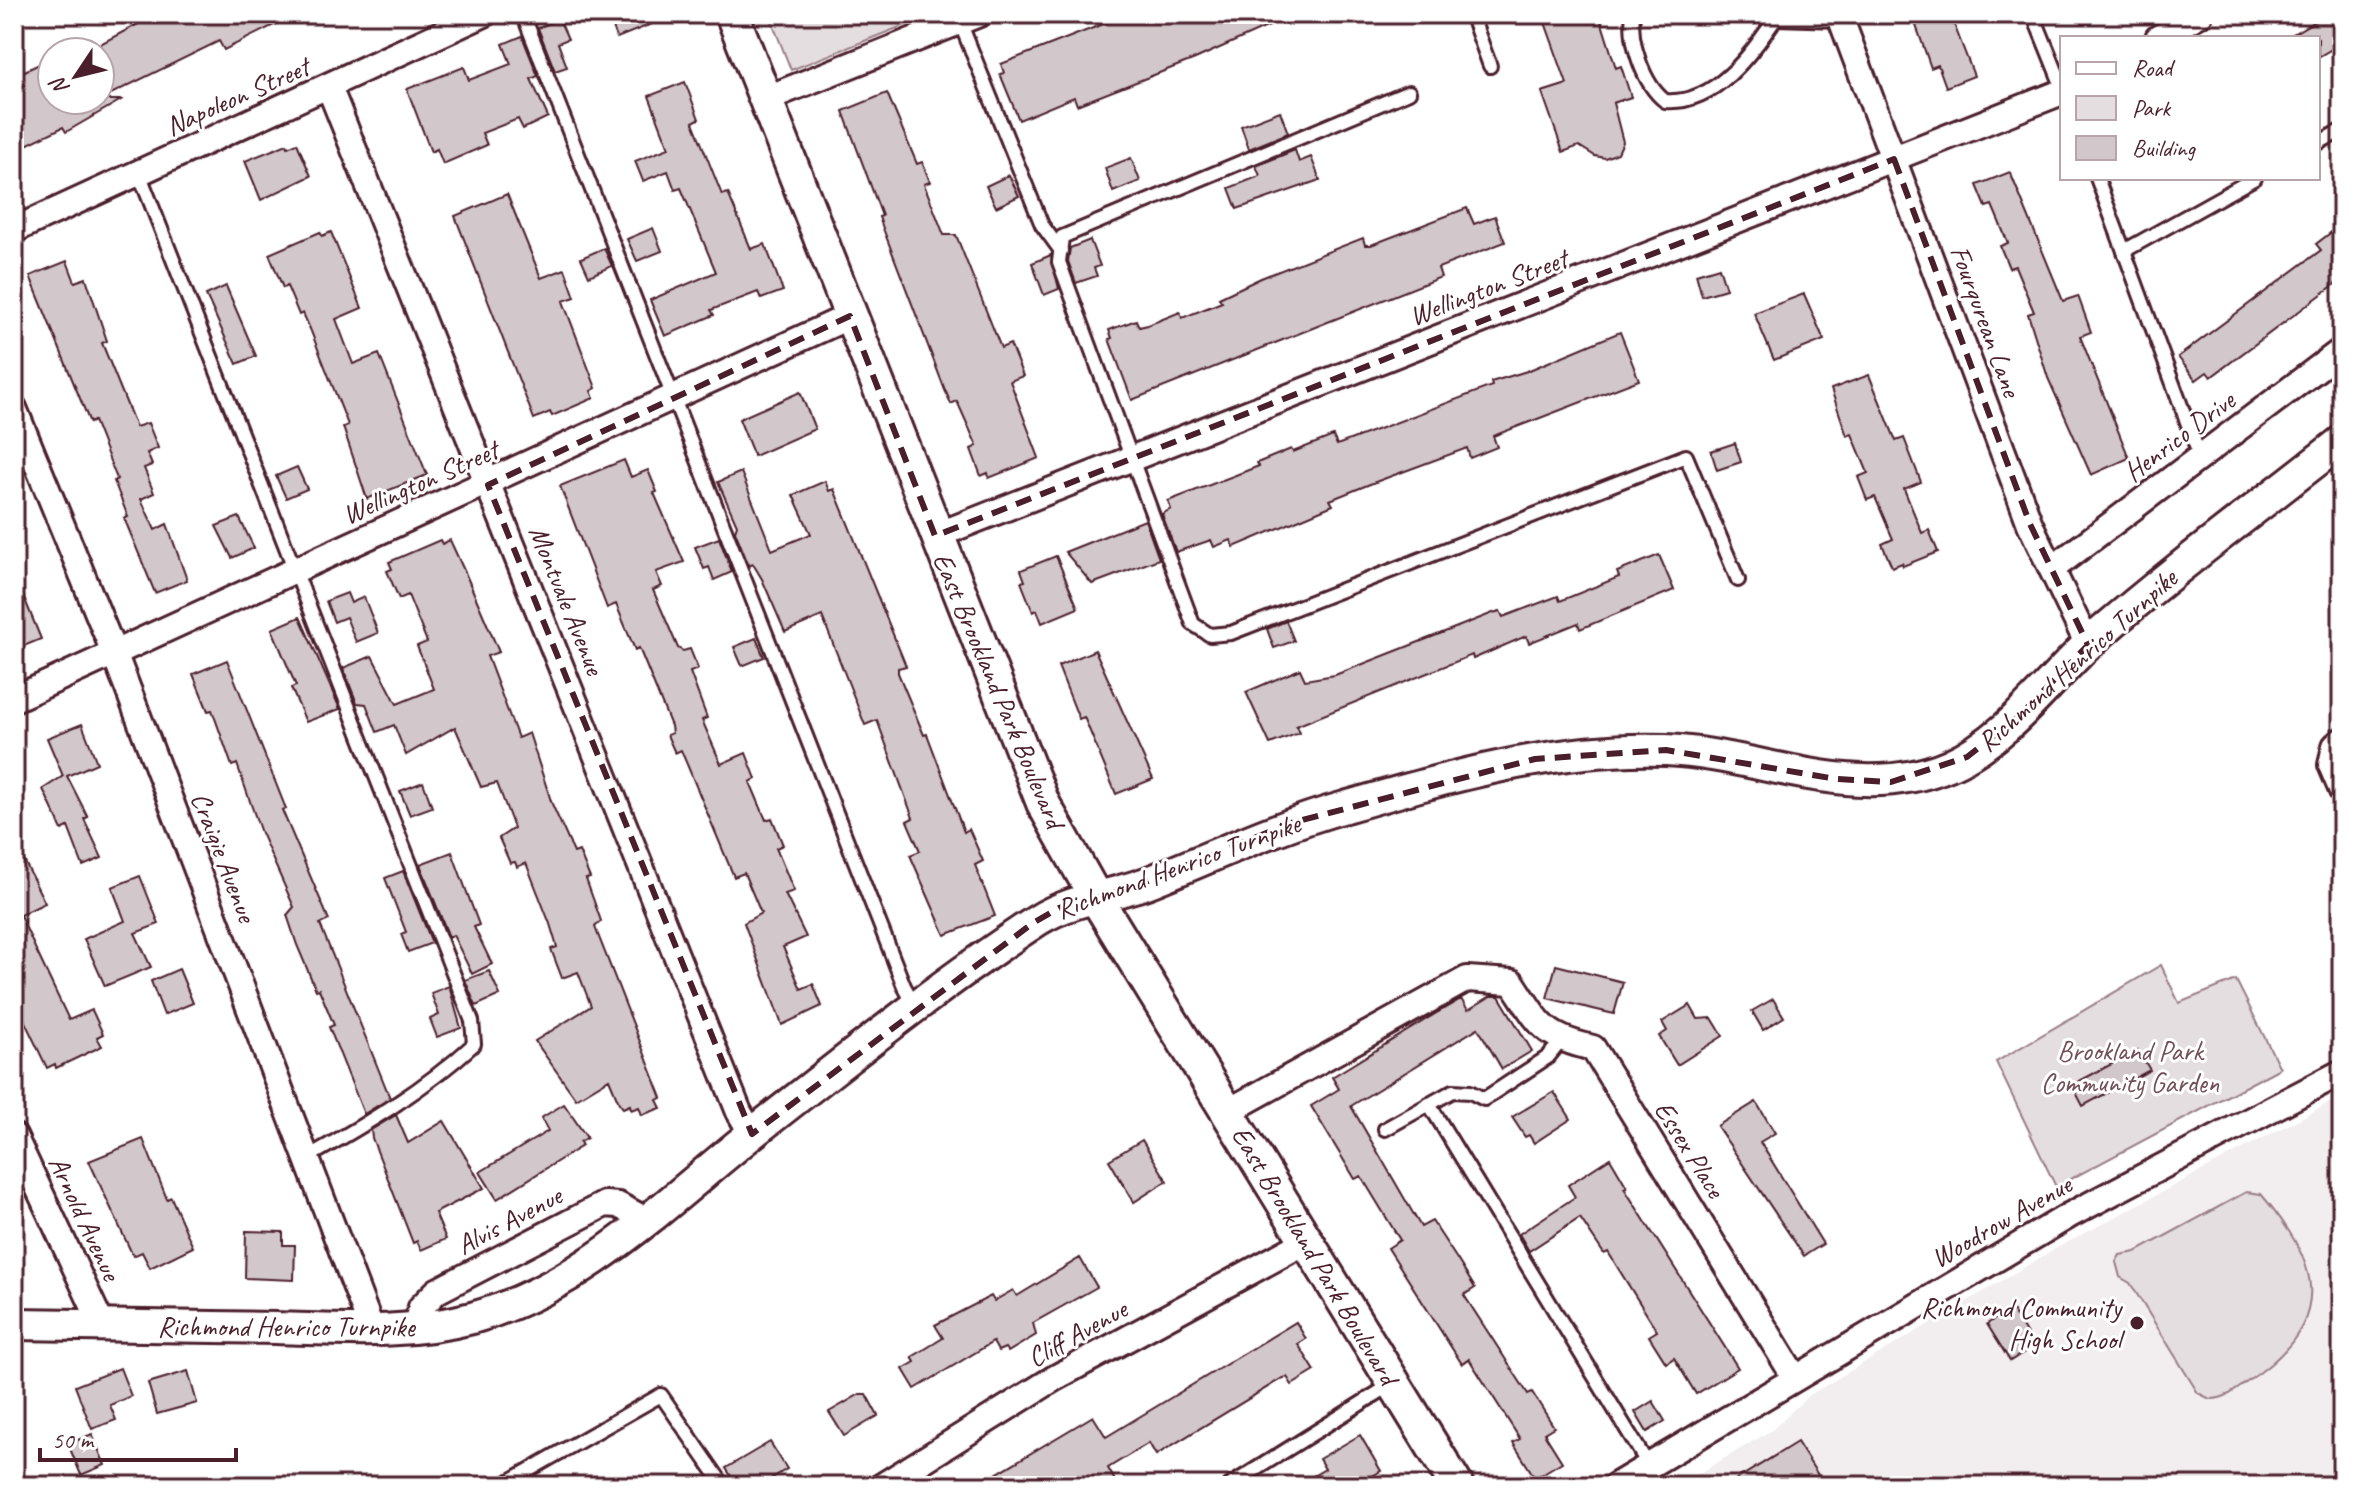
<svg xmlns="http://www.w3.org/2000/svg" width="2356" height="1500" viewBox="0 0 2356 1500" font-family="Caveat,sans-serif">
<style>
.built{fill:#f2eeef}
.green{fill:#e5dee0;stroke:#987e86;stroke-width:2}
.building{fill:#d2c7cb;stroke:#4a1f2b;stroke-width:2}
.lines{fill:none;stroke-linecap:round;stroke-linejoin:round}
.service-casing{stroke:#4a1f2b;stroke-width:18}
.minor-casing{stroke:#4a1f2b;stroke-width:30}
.tertiary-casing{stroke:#4a1f2b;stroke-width:36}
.secondary-casing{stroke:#4a1f2b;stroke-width:38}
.service{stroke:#fff;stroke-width:12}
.minor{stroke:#fff;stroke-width:24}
.tertiary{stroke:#fff;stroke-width:30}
.secondary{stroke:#fff;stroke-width:32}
.marked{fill:none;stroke:#4a1f2b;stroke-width:6;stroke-dasharray:16 10;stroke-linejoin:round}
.poi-dot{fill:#4a1f2b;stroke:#fff;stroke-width:3}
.labels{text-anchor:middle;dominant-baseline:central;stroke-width:6;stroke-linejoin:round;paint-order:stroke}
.street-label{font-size:28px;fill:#4a1f2b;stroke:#fff}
.park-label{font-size:28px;fill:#714f58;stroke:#fff}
.poi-label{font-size:28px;fill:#4a1f2b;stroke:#fff;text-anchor:end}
</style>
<rect width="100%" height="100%" fill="#fff"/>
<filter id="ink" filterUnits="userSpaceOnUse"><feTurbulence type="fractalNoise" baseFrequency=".0125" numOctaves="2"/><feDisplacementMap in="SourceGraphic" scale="16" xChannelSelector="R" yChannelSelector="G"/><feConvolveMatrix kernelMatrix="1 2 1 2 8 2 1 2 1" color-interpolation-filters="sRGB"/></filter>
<g filter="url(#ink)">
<polygon class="built" points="2342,1096 2342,1486 1678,1486 1772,1430 1808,1396 2055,1249"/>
<g class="green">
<polygon points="769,14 933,14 791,70"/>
<polygon points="2161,965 2179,1003 2236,980 2280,1068 2056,1187 1996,1062"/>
<path d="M 2246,1192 L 2261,1194 C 2317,1259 2337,1316 2258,1374 C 2243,1384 2228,1400 2210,1399 L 2198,1393 L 2130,1283 L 2120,1277 L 2116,1262 L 2120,1255 L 2136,1252 Z"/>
</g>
<g class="building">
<polygon points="138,14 189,14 193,22 208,14 296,14 224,50 219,41 111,94 100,73 100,44 142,22"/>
<polygon points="608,14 674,14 674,15 617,38"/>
<polygon points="1129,14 1296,14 1195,59 1077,105 1074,97 1019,120 1000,74 1004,73 1001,64"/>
<polygon points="1542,14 1599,14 1616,68 1621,66 1631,97 1613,103 1623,142 1618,153 1605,158 1595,156 1579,146 1563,152 1542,92 1567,84"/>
<polygon points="1912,14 1950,14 1974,76 1946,87 1938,65 1931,68"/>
<polygon points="2327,14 2342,14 2342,43 2318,57 2318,38 2286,38"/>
<polygon points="559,19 568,39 558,43 567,67 555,71 538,28"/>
<polygon points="522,36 538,76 531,79 548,117 523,129 518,119 482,133 487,145 443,164 437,149 431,152 407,89 464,67 469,80 511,64 503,44"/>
<polygon points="52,58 52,100 121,100 66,132 63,127 14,151 14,76"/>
<polygon points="685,82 699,119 693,122 722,195 728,193 751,249 765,244 783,291 761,299 758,292 711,310 714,315 665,336 650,300 716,272 681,188 675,190 668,171 643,181 635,161 669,148 649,96"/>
<polygon points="887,93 917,164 922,162 930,182 924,184 944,235 956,235 1001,348 1010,344 1023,376 1010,381 1039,458 989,478 988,473 981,476 971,449 977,446 957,401 951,404 945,390 884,231 879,217 882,216 843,111"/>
<polygon points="1280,111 1288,133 1249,149 1241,126"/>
<polygon points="297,143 311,176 261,200 245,161 287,144 288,147"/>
<polygon points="1295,150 1299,162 1311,157 1320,180 1237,209 1229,188 1260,176 1256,166"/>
<polygon points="1131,158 1140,181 1113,192 1105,168"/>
<polygon points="2010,172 2063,301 2078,296 2091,332 2080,336 2129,458 2091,475 2048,378 2028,314 2034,312 2015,266 2009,268 2000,246 2008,243 1992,205 1986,207 1977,185"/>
<polygon points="1009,175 1019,196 996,207 986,186"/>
<polygon points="507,194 541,278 565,269 575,297 563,301 596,388 591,391 594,398 552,416 550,412 534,419 455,216"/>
<polygon points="1467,208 1474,224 1495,216 1505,242 1438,268 1441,277 1132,400 1109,339 1112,338 1109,330 1136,320 1139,327 1148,325 1180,312 1182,318 1222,302 1219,298 1261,278 1363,238 1365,245 1371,245"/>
<polygon points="2342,224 2342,279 2211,377 2207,372 2196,380 2178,357 2321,250 2316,244"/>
<polygon points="653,228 662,251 637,261 627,239"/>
<polygon points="320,232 322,236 331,232 362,308 336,319 353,364 379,354 427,475 367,499 343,427 348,425 310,329 303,313 299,315 287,286 283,288 269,254"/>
<polygon points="1090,240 1100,266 1094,268 1097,276 1076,283 1068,261 1070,248"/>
<polygon points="604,248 612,266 589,276 581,258"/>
<polygon points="1051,255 1059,289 1044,295 1032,263"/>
<polygon points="67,261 75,282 86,278 107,341 102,343 136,427 148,423 158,448 147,453 152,465 144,468 154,493 141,499 155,530 167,524 187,580 155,593 124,518 128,517 114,481 117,479 94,421 90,423 30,276"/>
<polygon points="1719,267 1726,289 1702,296 1696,274"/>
<polygon points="226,286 256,356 237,364 206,295"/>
<polygon points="1804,294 1824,340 1774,360 1754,313"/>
<polygon points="1620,332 1639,380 1493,436 1497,447 1470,458 1467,448 1370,484 1330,500 1333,505 1234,547 1231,540 1214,547 1211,540 1176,552 1162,514 1171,509 1168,501 1259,466 1257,463 1291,449 1293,452 1333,436 1337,445 1492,386 1491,382 1527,371"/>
<polygon points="1869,375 1896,441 1904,438 1921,482 1904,489 1922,533 1929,530 1938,552 1903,566 1902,563 1892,567 1882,544 1893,539 1875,497 1867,500 1858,477 1868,473 1852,434 1847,436 1831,389"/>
<polygon points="800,392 815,429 754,456 739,419"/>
<polygon points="1735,443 1741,462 1717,470 1711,451"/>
<polygon points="624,460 631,477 648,470 657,492 654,493 684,562 656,572 662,586 653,590 678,648 683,651 690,649 698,669 690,672 707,718 702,720 721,764 746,753 756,779 750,782 766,820 772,818 783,845 776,848 794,891 785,894 806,937 783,947 801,989 813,984 822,1006 782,1025 744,923 761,913 744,873 734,877 681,750 675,753 667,735 672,733 671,726 639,648 635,650 616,604 607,608 560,486"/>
<polygon points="297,467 307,489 286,498 276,476"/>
<polygon points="741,472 772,550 811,534 793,495 825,481 829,491 834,489 906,666 898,668 898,673 924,735 927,734 964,832 969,829 983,861 975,865 995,916 945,935 910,855 920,851 907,821 913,818 877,720 865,725 822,616 785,632 762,579 753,564 749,566 735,531 737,525 718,482"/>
<polygon points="239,517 254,548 232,558 216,526"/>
<polygon points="1145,520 1159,559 1092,584 1065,552"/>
<polygon points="719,538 732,572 714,580 709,567 704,569 695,547"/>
<polygon points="440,540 442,544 450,540 467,577 499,652 487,656 518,738 529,733 552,804 574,853 579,851 590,878 586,879 601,921 595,927 662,1098 657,1100 661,1108 642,1115 639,1107 631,1110 630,1105 623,1108 619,1103 609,1079 576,1099 535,1041 591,1006 578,972 562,978 551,949 557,947 550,924 526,863 517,867 515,862 510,863 499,838 514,828 497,783 481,787 455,727 406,755 394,725 377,732 366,704 357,703 343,668 372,656 397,704 434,689 417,646 427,642 408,595 399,599 387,571 392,569 389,562"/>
<polygon points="1659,555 1674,590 1580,629 1578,623 1529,643 1526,636 1473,659 1472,655 1296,726 1299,733 1270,744 1246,692 1300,669 1305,680 1335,675 1493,613 1500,611 1503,617 1558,596 1560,601 1619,577 1617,572"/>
<polygon points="1056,556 1078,608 1042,623 1037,610 1033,612 1021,582 1025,581 1021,570"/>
<polygon points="14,573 41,639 14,650"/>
<polygon points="347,593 351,603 364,597 378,633 356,642 346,617 334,622 326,601"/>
<polygon points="300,617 340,709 306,722 291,688 296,686 272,629"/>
<polygon points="1286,621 1294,641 1274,648 1267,629"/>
<polygon points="756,638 764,657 742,666 734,647"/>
<polygon points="1095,650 1153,779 1116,794 1084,717 1079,719 1058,666"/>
<polygon points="227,660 286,809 282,810 329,920 320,924 390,1098 364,1114 329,1027 334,1025 319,989 316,990 297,945 287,915 294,907 261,833 237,764 232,766 212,710 208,711 193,674"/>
<polygon points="82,724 97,763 67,776 88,817 84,819 102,858 83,866 68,827 62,830 43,789 63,776 47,738"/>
<polygon points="423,782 432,807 410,815 400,791"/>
<polygon points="14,840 45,903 20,915 35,948 69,1020 92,1010 103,1034 97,1037 102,1046 56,1068 55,1064 47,1068 14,999"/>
<polygon points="452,852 479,925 474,927 492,964 472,974 453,935 449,937 420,864"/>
<polygon points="403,871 432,943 408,952 401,934 406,932 385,878"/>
<polygon points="140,876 159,924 135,933 151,967 105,986 84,939 125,921 112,887"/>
<polygon points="1556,965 1623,982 1614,1014 1547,998"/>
<polygon points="179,969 193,1003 164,1015 151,981"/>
<polygon points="489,971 500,995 476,1006 465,980"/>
<polygon points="449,986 461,1028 437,1037 430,1019 439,1015 431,993"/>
<polygon points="1491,996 1499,996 1532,1051 1502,1069 1478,1028 1351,1106 1421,1227 1432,1221 1457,1259 1475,1288 1464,1295 1528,1394 1532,1392 1554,1427 1544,1433 1562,1462 1535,1478 1513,1443 1520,1439 1469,1359 1462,1364 1388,1248 1400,1240 1361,1176 1355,1179 1311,1106 1339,1089 1332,1077 1435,1014 1461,999 1468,1010"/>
<polygon points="1773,999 1784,1017 1763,1030 1752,1011"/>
<polygon points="1690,1005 1698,1019 1712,1018 1723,1036 1677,1065 1659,1036 1667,1031 1662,1022"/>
<polygon points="2138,1050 2150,1070 2083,1106 2072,1085"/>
<polygon points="1554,1092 1571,1119 1534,1143 1529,1135 1525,1137 1512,1117"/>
<polygon points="1756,1102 1775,1133 1760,1142 1823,1244 1804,1256 1717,1126"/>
<polygon points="564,1104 587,1138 580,1142 582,1146 497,1199 480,1172 548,1131 541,1118"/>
<polygon points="396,1115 408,1143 444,1121 484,1188 435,1213 446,1239 421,1250 417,1241 413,1243 372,1138 371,1130"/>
<polygon points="143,1139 167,1199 171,1197 193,1247 150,1268 142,1252 133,1256 89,1161"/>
<polygon points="1142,1140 1167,1181 1134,1202 1109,1160"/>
<polygon points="1610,1158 1627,1187 1624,1188 1738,1368 1696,1394 1674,1358 1666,1363 1649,1336 1657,1331 1608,1252 1604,1254 1580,1218 1529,1251 1519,1234 1575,1197 1568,1185"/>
<polygon points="246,1231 283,1232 283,1245 295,1245 294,1280 245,1278"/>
<polygon points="1080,1258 1097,1287 1033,1323 1036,1335 1008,1352 1005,1348 998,1351 993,1342 915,1389 903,1369 915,1362 912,1357 943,1338 935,1325 991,1296 994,1301 1013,1290 1017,1296"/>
<polygon points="2011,1309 2034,1346 2010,1361 1987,1324"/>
<polygon points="1296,1322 1306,1339 1298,1344 1315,1371 1292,1385 1287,1377 1281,1379 1156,1455 1149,1443 1108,1468 1118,1486 976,1486 1093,1416 1106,1437"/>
<polygon points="120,1368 131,1396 110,1405 116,1420 92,1429 75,1386"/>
<polygon points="188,1371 197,1403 157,1414 148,1383"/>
<polygon points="860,1394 866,1394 878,1416 844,1436 829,1412"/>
<polygon points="1653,1401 1665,1421 1647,1432 1635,1412"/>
<polygon points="92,1434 105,1465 81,1475 68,1444"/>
<polygon points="1360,1435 1381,1471 1355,1486 1296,1486 1325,1469 1319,1459"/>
<polygon points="770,1442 787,1469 759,1486 737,1486 726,1468"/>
<polygon points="1797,1442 1825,1486 1726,1486"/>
</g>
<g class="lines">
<defs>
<g id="service">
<polyline points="523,14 904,986 915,1006"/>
<polyline points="1471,14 1490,66"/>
<path d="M 1633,14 C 1629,41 1643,84 1665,101 C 1715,105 1750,55 1776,18"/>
<polyline points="1769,14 1776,18 1841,20"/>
<polyline points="2033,14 2062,86"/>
<polyline points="960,22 1042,225 1061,251"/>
<polyline points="1409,92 1062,237 1059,262 1193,624 1210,635 1231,633 1686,456 1738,580"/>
<polyline points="2318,143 2342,130"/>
<path d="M 139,173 L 472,1021 L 474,1044 C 424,1090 365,1125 306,1158"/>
<polyline points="2097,178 2200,457"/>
<polyline points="2124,251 2255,178"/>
<polyline points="1429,1104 1649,1466"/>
<polyline points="1385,1129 1453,1091 1470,1092 1484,1099 1548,1057 1561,1041"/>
<polyline points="501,1486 661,1395 724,1486"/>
<polyline points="1229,1486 1392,1384"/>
</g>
<g id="minor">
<polyline points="1839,14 2030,524 2088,645"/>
<polyline points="2158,38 2200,14"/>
<polyline points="329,87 739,1112 752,1134"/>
<polyline points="765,99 979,14"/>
<polyline points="14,230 484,14"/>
<polyline points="14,408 115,655 372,1330"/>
<polyline points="935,536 2062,92"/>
<polyline points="2052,569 2342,350"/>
<polyline points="14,699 850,316"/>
<polyline points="2342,740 2335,746 2331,765 2342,791"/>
<path d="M 1227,1112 L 1467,979 L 1512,982 C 1540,1024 1541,1036 1593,1048 L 1794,1376"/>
<polyline points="14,1136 102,1325"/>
<polyline points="415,1328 421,1307 437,1291 605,1204 618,1205 648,1221"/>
<polyline points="882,1486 1053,1379 1307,1241"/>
<polyline points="1615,1486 2070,1215 2342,1072"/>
</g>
<path id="tertiary" d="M 14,1324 C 101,1325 189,1327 276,1328 C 341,1330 408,1335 472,1318 C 584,1287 666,1202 754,1132 C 846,1060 940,984 1038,920 C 1071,899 1112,896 1149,882 C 1214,856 1277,826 1345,807 C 1449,777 1556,746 1666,750 C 1761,754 1856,805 1949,765 C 2010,738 2048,680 2096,637 C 2175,568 2260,506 2342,441"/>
<polyline id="secondary" points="732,14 1043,803 1096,898 1457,1486"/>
</defs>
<use href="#service" class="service-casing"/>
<use href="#minor" class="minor-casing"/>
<use href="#tertiary" class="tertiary-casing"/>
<use href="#secondary" class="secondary-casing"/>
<use href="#service" class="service"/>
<use href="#minor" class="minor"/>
<use href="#tertiary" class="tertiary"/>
<use href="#secondary" class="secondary"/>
</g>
</g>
<path class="marked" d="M 1894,159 L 2030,524 L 2088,645 L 2019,716 L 1967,757 L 1891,782 L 1836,779 L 1666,750 L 1535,759 L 1291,823 L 1131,888 L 1059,908 L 1033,923 L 752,1134 L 488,485 L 850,316 L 935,536 Z"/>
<circle class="poi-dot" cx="2137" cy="1323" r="8"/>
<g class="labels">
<g class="street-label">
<text transform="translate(237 96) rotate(-24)">Napoleon Street</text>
<text transform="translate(1488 287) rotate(-21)">Wellington Street</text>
<text transform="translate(1986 321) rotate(70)">Fourqurean Lane</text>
<text transform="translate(2179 436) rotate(-37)">Henrico Drive</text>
<text transform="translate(420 482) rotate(-24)">Wellington Street</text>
<text transform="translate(567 600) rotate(68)">Montvale Avenue</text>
<text transform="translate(2077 660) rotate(-42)">Richmond Henrico Turnpike</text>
<text transform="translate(999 690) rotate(67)">East Brookland Park Boulevard</text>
<text transform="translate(224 857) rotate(69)">Craigie Avenue</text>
<text transform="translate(1178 866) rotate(-20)">Richmond Henrico Turnpike</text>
<text transform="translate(1690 1149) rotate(58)">Essex Place</text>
<text transform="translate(85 1218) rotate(65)">Arnold Avenue</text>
<text transform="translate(509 1220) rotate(-28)">Alvis Avenue</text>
<text transform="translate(2001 1221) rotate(-30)">Woodrow Avenue</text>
<text transform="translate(1315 1255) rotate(59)">East Brookland Park Boulevard</text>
<text x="286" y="1326">Richmond Henrico Turnpike</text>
<text transform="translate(1077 1333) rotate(-29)">Cliff Avenue</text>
</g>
<g class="park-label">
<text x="2130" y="1050">Brookland Park<tspan x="2130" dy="32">Community Garden</tspan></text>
</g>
<g class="poi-label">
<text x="2121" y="1307">Richmond Community<tspan x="2121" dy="32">High School</tspan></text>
</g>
</g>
<rect width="2356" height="1500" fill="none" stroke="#fff" stroke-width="48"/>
<rect x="24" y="24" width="2308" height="1452" fill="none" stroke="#4a1f2b" stroke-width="3" filter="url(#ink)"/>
<rect x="2060" y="36" width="260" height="144" fill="#ffffff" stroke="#b7a5aa" stroke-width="2"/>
<rect x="2076" y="62" width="40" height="12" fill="#ffffff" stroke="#b7a5aa" stroke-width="2"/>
<text x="2132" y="76" font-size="24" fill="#4a1f2b">Road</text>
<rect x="2076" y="96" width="40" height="24" fill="#e5dee0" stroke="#b7a5aa" stroke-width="2"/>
<text x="2132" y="116" font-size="24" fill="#4a1f2b">Park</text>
<rect x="2076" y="136" width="40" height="24" fill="#d2c7cb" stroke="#b7a5aa" stroke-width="2"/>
<text x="2132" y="156" font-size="24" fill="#4a1f2b">Building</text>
<g transform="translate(76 76) rotate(235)"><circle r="38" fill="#ffffff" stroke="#b7a5aa" stroke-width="2"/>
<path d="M0-6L14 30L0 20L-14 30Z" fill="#4a1f2b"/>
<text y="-12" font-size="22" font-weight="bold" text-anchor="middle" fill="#4a1f2b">N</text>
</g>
<path d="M40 1448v12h196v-12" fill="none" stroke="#4a1f2b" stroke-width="4"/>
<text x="52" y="1448" font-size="24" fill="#4a1f2b" stroke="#ffffff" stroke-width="6" paint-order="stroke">50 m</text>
</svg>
